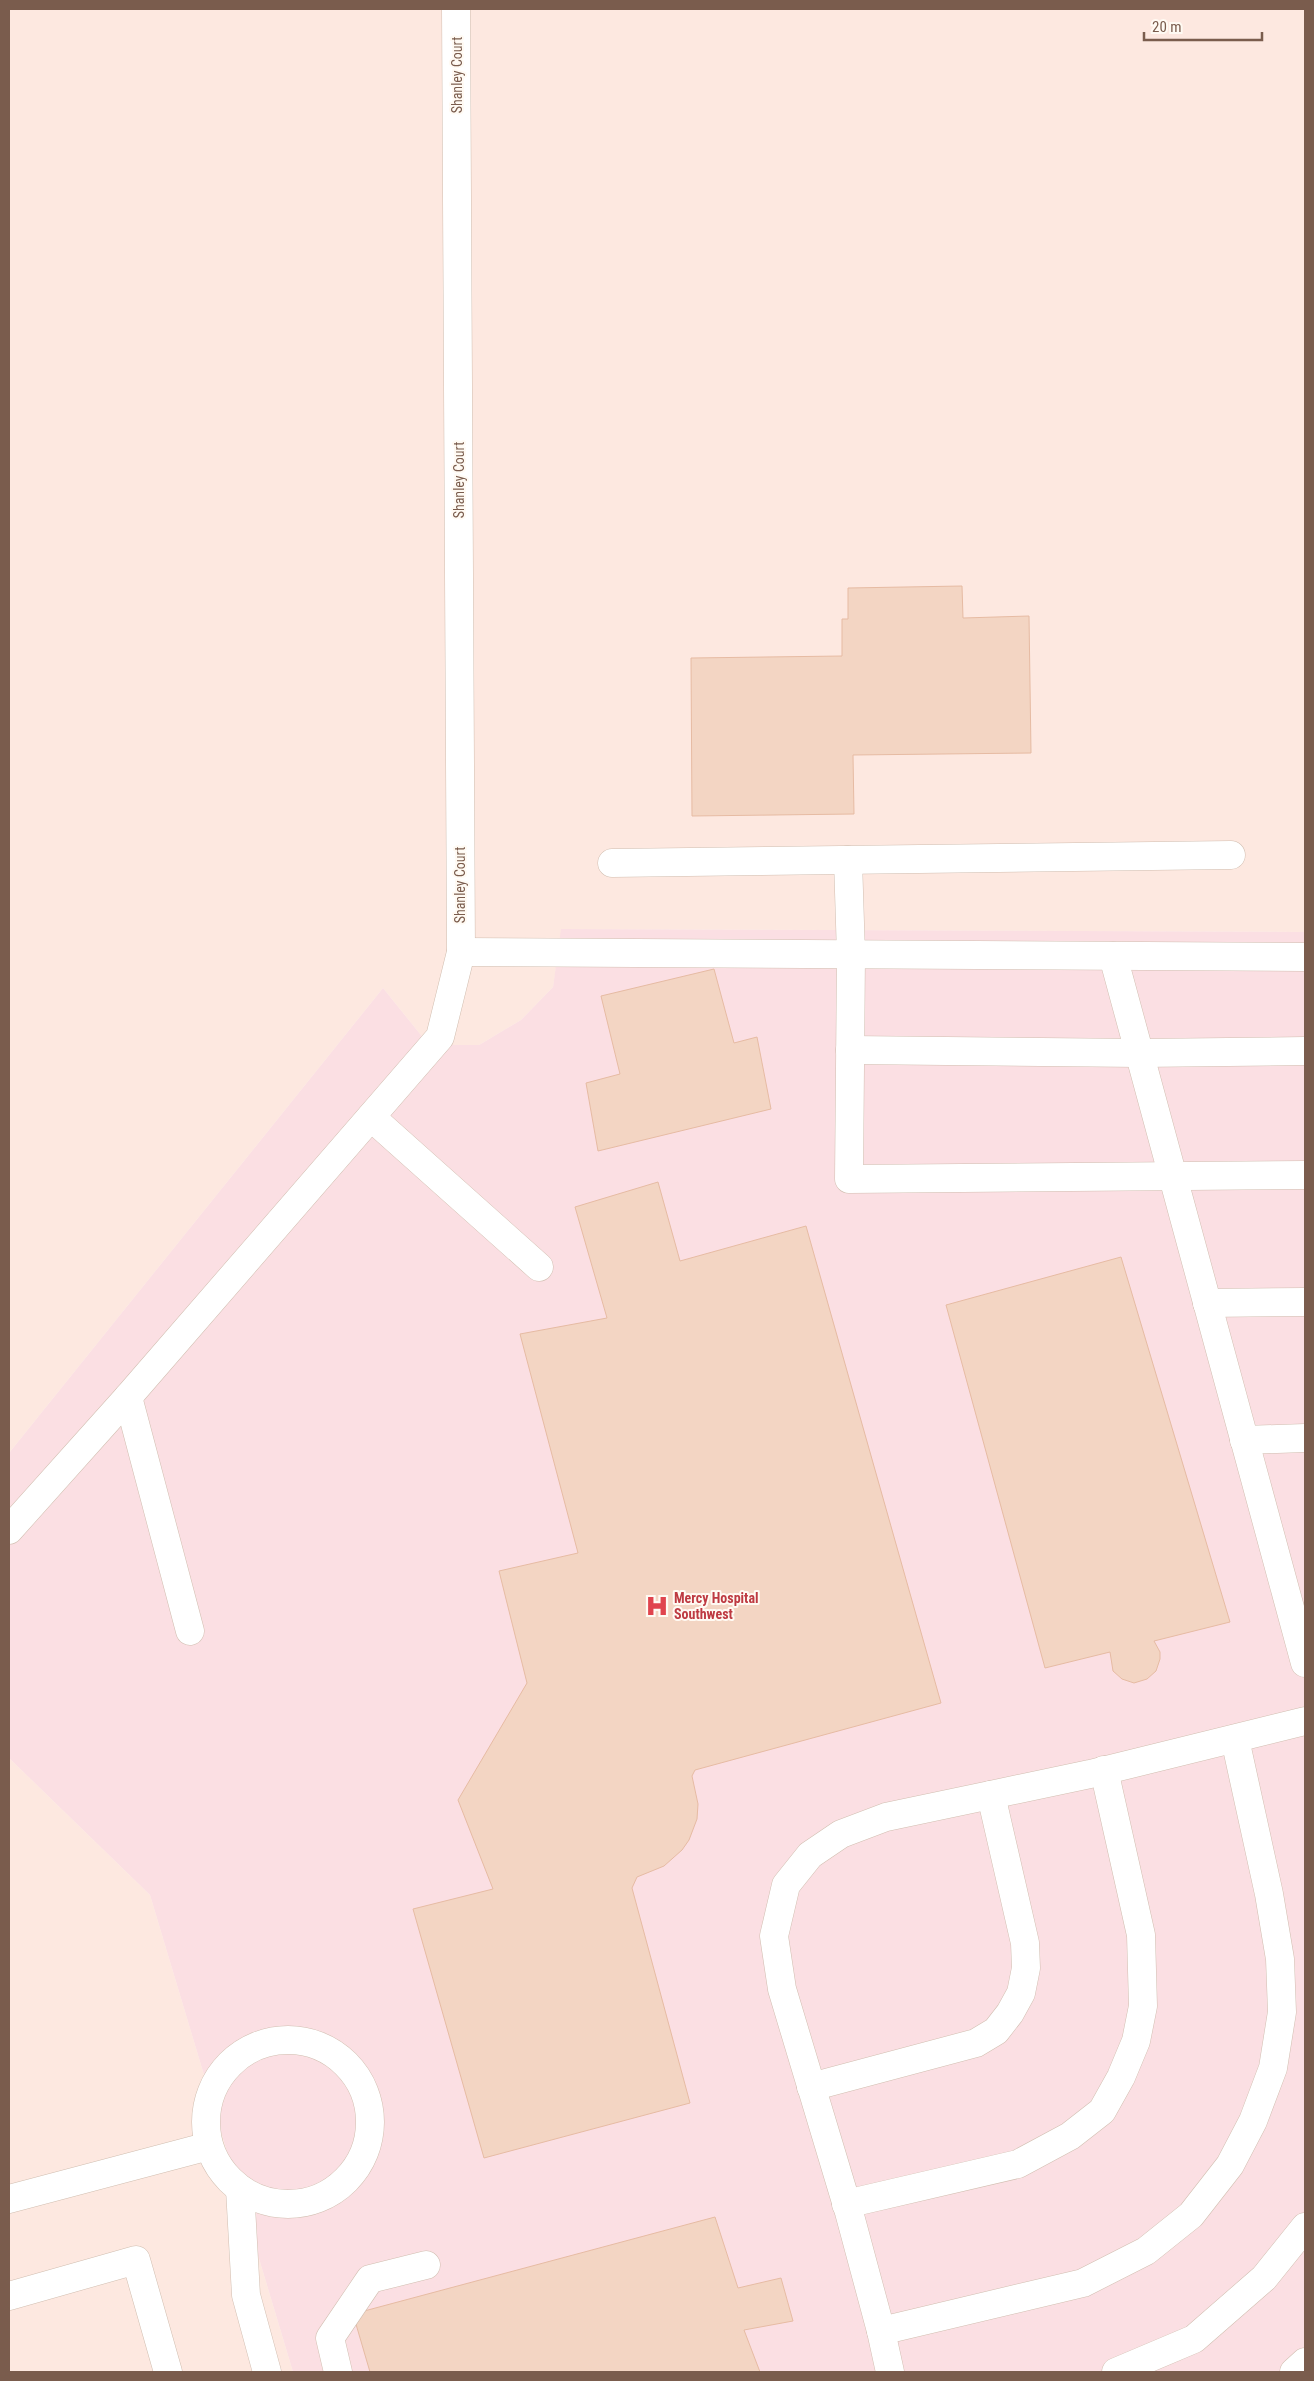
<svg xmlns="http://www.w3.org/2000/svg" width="1314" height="2381" viewBox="0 0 1314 2381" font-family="'Roboto Condensed',sans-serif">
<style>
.commercial{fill:#fde8e0}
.medical{fill:#fbdfe3}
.building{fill:#f3d5c3;stroke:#e6bba3}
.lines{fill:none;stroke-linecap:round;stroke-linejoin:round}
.minor-casing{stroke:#d1beb0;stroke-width:29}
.minor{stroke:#fff;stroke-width:28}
.labels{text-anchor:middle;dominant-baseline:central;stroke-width:4;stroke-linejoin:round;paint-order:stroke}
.street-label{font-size:14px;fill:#7a5c4d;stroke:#fffaf3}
.health-label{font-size:14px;font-weight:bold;fill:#be3a42;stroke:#fffaf3;text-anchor:start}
</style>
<rect width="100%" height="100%" fill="#fdf6ec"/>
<g class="commercial">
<polygon points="9,9 1305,9 1305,932 562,929 553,987 521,1020 479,1045 429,1045 383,988 9,1453"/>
<polygon points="9,1758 150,1895 293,2372 9,2372"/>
</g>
<polygon class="medical" points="561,929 1305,932 1305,2372 293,2372 150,1895 9,1758 9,1453 383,988 429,1045 479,1045 521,1020 553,987"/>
<g class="building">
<polygon points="962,586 963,618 1029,616 1031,753 853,755 854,814 692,816 691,658 842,656 842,619 848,619 848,588"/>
<polygon points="714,969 734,1043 757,1037 771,1109 598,1151 586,1083 620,1074 601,996"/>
<polygon points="658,1182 680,1261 806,1226 941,1703 695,1770 692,1776 698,1804 697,1819 689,1840 682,1850 664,1866 637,1877 632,1888 690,2103 484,2158 413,1909 493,1889 458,1800 527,1683 499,1571 578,1553 520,1334 607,1318 575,1207"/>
<polygon points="1121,1257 1230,1622 1154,1641 1160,1652 1160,1659 1156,1671 1147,1679 1134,1683 1122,1679 1113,1671 1110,1652 1045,1668 946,1305"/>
<polygon points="715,2217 738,2288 781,2278 793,2321 744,2330 760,2372 370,2372 353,2314"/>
</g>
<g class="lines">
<defs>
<g id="minor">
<polyline points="848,860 851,955 849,1179 1305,1175"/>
<polyline points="612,863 1231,855"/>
<polyline points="461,952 1305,957"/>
<polyline points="1113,956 1305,1663"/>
<polyline points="850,1050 1140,1053 1305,1051"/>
<polyline points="371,1117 539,1267"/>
<polyline points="1207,1303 1305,1302"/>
<polyline points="128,1397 190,1631"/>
<polyline points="1244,1440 1305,1438"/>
<polyline points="9,1530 128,1397 440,1037 461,952 456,9"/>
<circle cx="288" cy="2122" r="82"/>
<polyline points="811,2087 976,2043 996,2031 1010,2013 1021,1993 1026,1968 1025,1943 991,1795"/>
<polyline points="240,2189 246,2295 267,2372"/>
<polyline points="9,2199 209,2146"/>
<polyline points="846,2204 1018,2164 1070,2136 1102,2111 1121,2077 1136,2041 1143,2006 1141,1935 1104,1770"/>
<polyline points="9,2296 136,2260 168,2372"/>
<polyline points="881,2331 1083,2283 1146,2251 1191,2215 1230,2165 1253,2121 1273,2068 1282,2012 1280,1959 1269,1894 1235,1739"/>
<polyline points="338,2372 330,2338 370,2279 426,2265"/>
<polyline points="890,2372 881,2331 849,2212 782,1989 774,1936 786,1885 810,1855 841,1834 886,1817 1090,1774 1305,1721"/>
<polyline points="1116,2372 1194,2339 1264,2278 1305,2227"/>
<polyline points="1294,2372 1305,2362"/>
</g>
</defs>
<use href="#minor" class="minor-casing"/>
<use href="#minor" class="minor"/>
</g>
<defs>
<symbol id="hospital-bare" viewBox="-9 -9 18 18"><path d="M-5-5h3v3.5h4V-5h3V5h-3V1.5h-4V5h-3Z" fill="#e0444e" stroke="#fffaf3" stroke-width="2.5" paint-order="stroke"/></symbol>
</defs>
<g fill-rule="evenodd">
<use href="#hospital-bare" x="641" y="1590" width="32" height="32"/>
</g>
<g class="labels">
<g class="street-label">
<text transform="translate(457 75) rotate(-90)">Shanley Court</text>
<text transform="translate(459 480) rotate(-90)">Shanley Court</text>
<text transform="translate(460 885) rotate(-90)">Shanley Court</text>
</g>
<g class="health-label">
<text x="674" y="1598">Mercy Hospital<tspan x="674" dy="16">Southwest</tspan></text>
</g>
</g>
<rect width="1314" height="2381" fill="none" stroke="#7a5c4d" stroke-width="20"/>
<path d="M1144 32v8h118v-8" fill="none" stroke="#7a5c4d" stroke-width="2.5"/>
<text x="1152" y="32" font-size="15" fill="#7a5c4d" stroke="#fffaf3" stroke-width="4" paint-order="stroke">20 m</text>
</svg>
